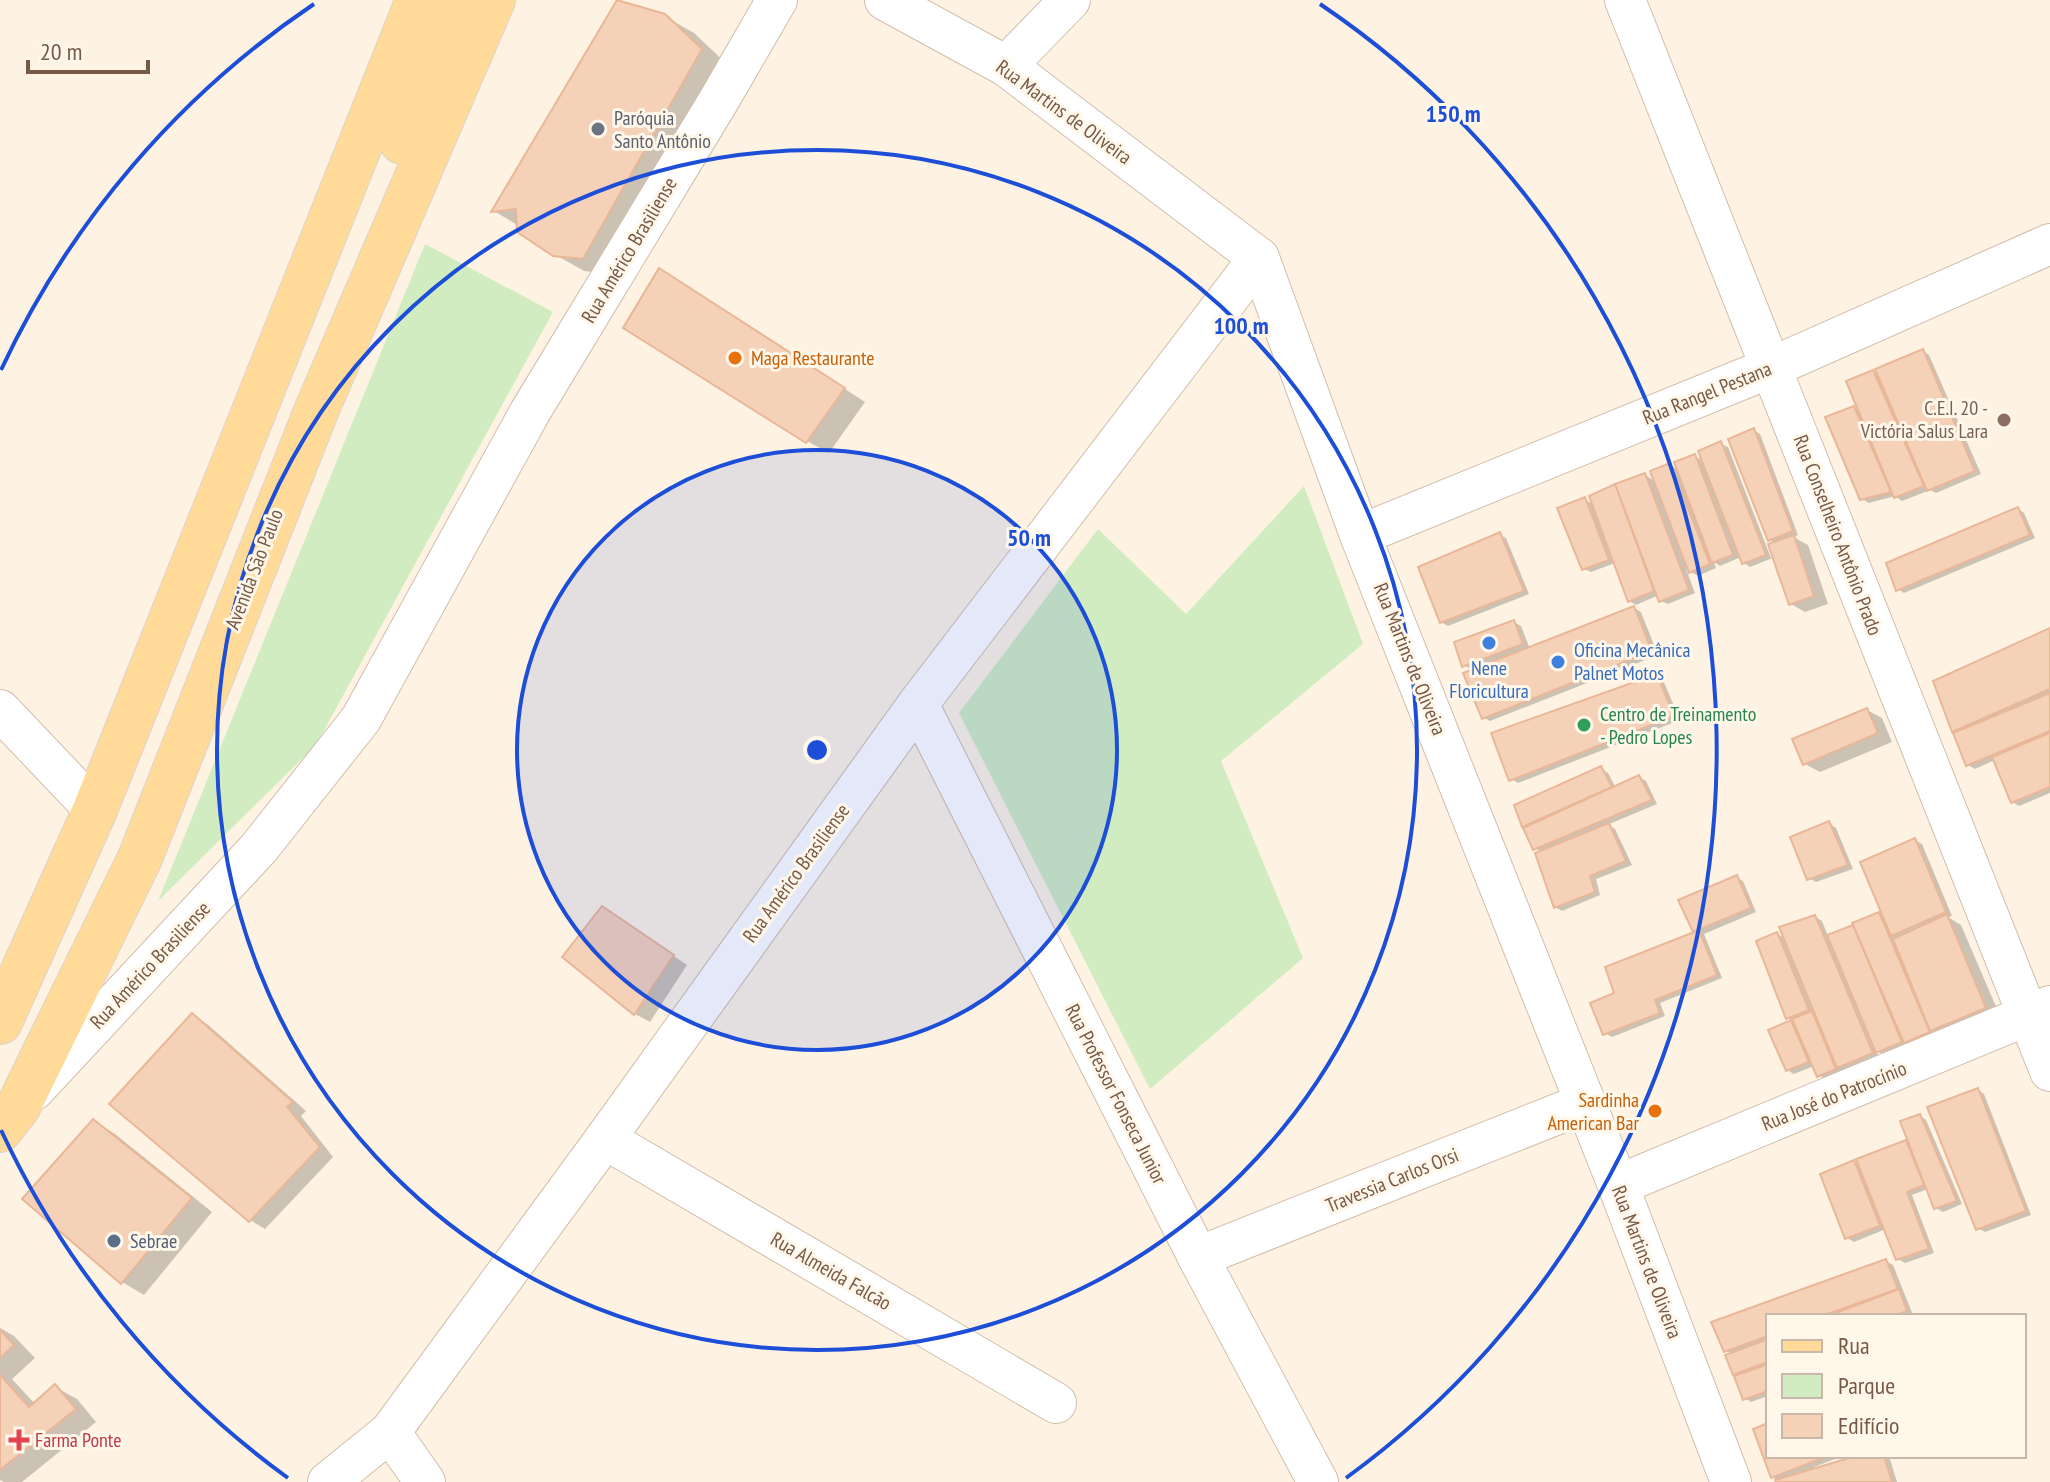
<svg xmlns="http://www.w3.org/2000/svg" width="2050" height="1482" viewBox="0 0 2050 1482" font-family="'PT Sans Narrow',sans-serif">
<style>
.green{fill:#d1ecc0}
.shadow{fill:#0003}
.building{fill:#f5d1b8;stroke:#e9b798;stroke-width:2}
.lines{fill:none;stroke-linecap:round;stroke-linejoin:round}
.minor-casing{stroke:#d2bdab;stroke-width:42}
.primary-casing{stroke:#dcd4cf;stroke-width:46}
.minor{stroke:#fff;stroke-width:40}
.primary{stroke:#ffda98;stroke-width:44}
.ring{fill:none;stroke:#1d4ed8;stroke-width:4}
.worship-dot{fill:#6b7280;stroke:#fff7ea;stroke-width:3}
.food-dot{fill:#e8710a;stroke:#fff7ea;stroke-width:3}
.education-dot{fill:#8d6e63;stroke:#fff7ea;stroke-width:3}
.shop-dot{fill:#3f7fe0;stroke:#fff7ea;stroke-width:3}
.leisure-dot{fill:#2e9e5b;stroke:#fff7ea;stroke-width:3}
.service-dot{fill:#5c6f8a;stroke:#fff7ea;stroke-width:3}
.health-dot{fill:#e0444e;stroke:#fff7ea;stroke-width:3}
.labels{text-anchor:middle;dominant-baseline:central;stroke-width:6;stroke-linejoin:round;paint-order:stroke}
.street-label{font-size:20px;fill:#775947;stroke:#fff7ea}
.worship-label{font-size:20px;fill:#5b616d;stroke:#fff7ea;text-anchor:start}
.food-label{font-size:20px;fill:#c56008;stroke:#fff7ea;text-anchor:start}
.education-label{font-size:20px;fill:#785e54;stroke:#fff7ea;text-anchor:end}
.shop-label{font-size:20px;fill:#366cbe;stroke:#fff7ea;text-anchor:start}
.leisure-label{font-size:20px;fill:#27864d;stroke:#fff7ea;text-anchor:start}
.service-label{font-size:20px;fill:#4e5e75;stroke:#fff7ea;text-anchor:start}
.health-label{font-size:20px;fill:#be3a42;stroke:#fff7ea;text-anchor:start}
.centre{fill:#1d4ed8;stroke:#fff7ea;stroke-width:4}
.ring-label{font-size:24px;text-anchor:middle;font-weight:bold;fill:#1d4ed8;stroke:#fff7ea;stroke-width:6;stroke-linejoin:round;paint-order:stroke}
</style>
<rect width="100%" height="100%" fill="#fef3e2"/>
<g class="green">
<polygon points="425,244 553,312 316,745 158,901"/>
<polygon points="1304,486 1363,644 1221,761 1303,958 1150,1089 959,713 1098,529 1186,614"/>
</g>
<g class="shadow">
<polygon points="664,16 694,33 730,67 612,274 584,271 554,254 519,226 494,211"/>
<polygon points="681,283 865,402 829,453 807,441"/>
<polygon points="1923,351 1929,355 1981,474 1936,493 1930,490 1902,501 1895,496 1869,503 1862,499 1854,408 1861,412 1873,372 1880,376"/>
<polygon points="1753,430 1760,434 1798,535 1793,537 1808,545 1828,604 1805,612 1791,604 1775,557 1750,567 1744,563 1741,557 1720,566 1714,562 1716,568 1698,576 1686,569 1695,593 1668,604 1661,601 1659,595 1636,605 1629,601 1615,563 1591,572 1584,569 1584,499 1594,505 1591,497 1645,475 1656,482 1670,465 1679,470 1694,456 1704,461 1721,444 1728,447 1771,558 1774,556 1776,543 1769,540"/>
<polygon points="2018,509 2024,513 2035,538 1904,593 1898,589"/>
<polygon points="1499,535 1506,538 1529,594 1448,626 1441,622"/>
<polygon points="1634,608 1641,612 1658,655 1490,721 1483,717 1474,671 1464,665 1514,622 1521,626 1530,649"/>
<polygon points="2050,631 2050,793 2019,806 2012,802 1995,760 1975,769 1968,765 1959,733 1954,730"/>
<polygon points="1656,676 1663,680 1680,720 1518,783 1511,779"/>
<polygon points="1867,710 1882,718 1892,742 1820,772 1805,764"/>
<polygon points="1601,769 1608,773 1616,788 1639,777 1646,781 1657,804 1607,825 1615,829 1632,865 1596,879 1600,895 1562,911 1555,907 1542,852 1535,848 1523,827 1516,806"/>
<polygon points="1829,824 1836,828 1853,869 1816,882 1809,878"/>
<polygon points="1915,840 1922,844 1952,916 1948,917 1961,925 2000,1016 1947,1038 1933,1030 1935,1035 1884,1055 1876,1050 1878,1057 1825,1079 1818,1075 1814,1066 1794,1074 1787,1070 1771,1031 1793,1021 1787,1018 1777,934 1786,939 1815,917 1822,921 1828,936 1883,912"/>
<polygon points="1737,878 1743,881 1756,912 1704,934 1722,978 1660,1003 1665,1016 1612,1037 1605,1033 1617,994 1696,934 1681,901"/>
<polygon points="617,917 687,965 650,1022 635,1014 564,957"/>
<polygon points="192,1016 207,1024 306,1111 301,1116 333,1157 265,1229 250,1220"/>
<polygon points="1978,1090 1984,1094 2031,1215 1985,1232 1978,1228"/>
<polygon points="1920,1116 1926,1120 1962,1204 1943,1212 1936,1208 1928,1189 1912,1195 1934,1253 1905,1263 1898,1259 1886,1229 1854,1242 1847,1238 1854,1162 1861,1166 1859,1160 1910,1141"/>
<polygon points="94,1121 115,1134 212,1212 144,1295 122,1282"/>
<polygon points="1886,1261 1893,1265 1913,1315 1768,1316 1768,1396 1751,1402 1745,1398 1728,1356 1732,1354 1726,1350 1714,1323"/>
<polygon points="0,1328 14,1336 35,1358 12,1379 35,1404 55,1387 77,1399 96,1422 22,1482 4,1482 0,1480"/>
<polygon points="1768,1425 1768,1456 1843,1456 1814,1467 1815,1470 1863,1456 1889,1456 1897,1482 1778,1482 1773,1477 1755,1430"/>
</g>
<g class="building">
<polygon points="617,0 665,14 702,49 583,259 553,256 517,232 516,209 491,212"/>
<polygon points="659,268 845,388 806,443 623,328"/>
<polygon points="1923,349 1975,471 1927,491 1875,369"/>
<polygon points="1873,370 1924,486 1894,498 1846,381"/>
<polygon points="1854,406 1891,492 1860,500 1825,417"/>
<polygon points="1754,428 1793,531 1768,541 1728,439"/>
<polygon points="1721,441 1766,555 1742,564 1698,451"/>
<polygon points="1695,454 1733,555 1712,563 1674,462"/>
<polygon points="1670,463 1710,564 1689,573 1650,471"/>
<polygon points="1645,473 1689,590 1659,602 1615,484"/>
<polygon points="1615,484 1654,591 1628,602 1589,496"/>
<polygon points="1585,497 1609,560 1582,570 1557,508"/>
<polygon points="2018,507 2030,535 1896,591 1886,563"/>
<polygon points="1500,532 1524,591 1440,623 1418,567"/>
<polygon points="1794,535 1814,596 1789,605 1768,544"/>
<polygon points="1634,606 1652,651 1482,719 1463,673"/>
<polygon points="1514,620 1523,644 1462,667 1454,642"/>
<polygon points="2050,628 2050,689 1952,732 1933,681"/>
<polygon points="1657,674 1674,716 1509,781 1491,733"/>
<polygon points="2050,693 2050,731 1966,766 1953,733"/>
<polygon points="1867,708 1878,733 1803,765 1792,739"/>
<polygon points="2050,733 2050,787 2011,803 1992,757"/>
<polygon points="1601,766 1612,787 1522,827 1514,805"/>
<polygon points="1639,775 1652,800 1533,850 1523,828"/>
<polygon points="1829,821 1848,865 1807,880 1790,837"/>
<polygon points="1609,823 1626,861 1590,876 1595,892 1554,908 1535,853"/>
<polygon points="1915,838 1946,912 1891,936 1860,862"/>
<polygon points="1737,875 1751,908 1693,932 1678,900"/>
<polygon points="602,906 674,955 634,1015 562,957"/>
<polygon points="1879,912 1930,1032 1904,1043 1852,923"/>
<polygon points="1947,914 1986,1008 1930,1031 1893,939"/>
<polygon points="1815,915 1873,1053 1837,1068 1779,927"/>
<polygon points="1853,925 1902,1042 1876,1053 1827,935"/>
<polygon points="1699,930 1717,975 1655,1000 1660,1013 1603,1035 1590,1003 1614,993 1605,967"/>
<polygon points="1777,932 1809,1010 1786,1019 1756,941"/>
<polygon points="1812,1011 1836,1069 1817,1077 1792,1019"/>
<polygon points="192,1013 293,1102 287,1107 320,1147 249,1222 109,1104"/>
<polygon points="1791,1020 1809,1062 1786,1071 1768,1030"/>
<polygon points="1978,1088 2026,1211 1976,1230 1927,1107"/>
<polygon points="1920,1114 1957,1201 1934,1209 1900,1121"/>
<polygon points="93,1119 192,1198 121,1284 22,1199"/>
<polygon points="1906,1140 1924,1185 1907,1192 1929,1249 1896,1260 1856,1159"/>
<polygon points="1854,1160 1880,1226 1845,1239 1820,1174"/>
<polygon points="1886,1259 1898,1289 1822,1316 1768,1316 1768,1336 1724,1352 1711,1322"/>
<polygon points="1899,1289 1907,1311 1894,1316 1828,1316"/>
<polygon points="0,1330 14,1345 0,1358"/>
<polygon points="1768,1339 1768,1362 1733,1375 1725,1355"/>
<polygon points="1768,1364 1768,1391 1743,1400 1734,1376"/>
<polygon points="0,1375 29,1407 55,1384 76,1409 0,1470"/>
<polygon points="1768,1423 1768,1456 1828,1456 1771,1478 1753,1429"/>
<polygon points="1856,1456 1884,1456 1892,1482 1776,1482 1775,1480"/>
</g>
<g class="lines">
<defs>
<g id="minor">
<polyline points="885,0 1006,66 1259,258 1360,535 1618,1185 1731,1482"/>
<polyline points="1625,0 2050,1071"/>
<polyline points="1006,66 1070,0"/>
<polyline points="1360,535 1772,367 2050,244"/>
<polyline points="918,704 1198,1257 1318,1482"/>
<polyline points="0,710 95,810"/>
<polyline points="34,1090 259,848 361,719 530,412 719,100 777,0"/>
<polyline points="605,1139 1056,1403"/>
<polyline points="1618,1185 2050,1006"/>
<polyline points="1198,1257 1585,1103"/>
<polyline points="390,1432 425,1482"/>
<polyline points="328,1482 390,1432 605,1139 918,704 1259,258"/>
</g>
<g id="primary">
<polyline points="402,142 454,0"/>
<polyline points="0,1022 95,810 418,0"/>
<polyline points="0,1130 18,1107 140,858 317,409 493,0"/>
</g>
</defs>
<use href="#minor" class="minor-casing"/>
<use href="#primary" class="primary-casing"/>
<use href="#minor" class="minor"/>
<use href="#primary" class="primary"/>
</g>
<circle cx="817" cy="750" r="300" fill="#1d4ed8" fill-opacity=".12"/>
<g class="ring">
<circle cx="817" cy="750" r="300"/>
<circle cx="817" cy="750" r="600"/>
<path d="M288 1478A900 900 0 0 1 1 1130M1 370A900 900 0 0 1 314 4M1320 4A900 900 0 0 1 1346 1478"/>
</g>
<circle class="worship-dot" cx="598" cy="129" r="8"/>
<g class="food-dot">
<circle cx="735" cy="358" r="8"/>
<circle cx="1655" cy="1111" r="8"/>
</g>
<circle class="education-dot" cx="2004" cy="420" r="8"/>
<g class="shop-dot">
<circle cx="1489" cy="643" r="8"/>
<circle cx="1558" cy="662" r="8"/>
</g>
<circle class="leisure-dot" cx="1584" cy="725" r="8"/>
<circle class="service-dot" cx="114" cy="1241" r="8"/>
<path class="health-dot" d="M15 1428h8v8h8v8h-8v8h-8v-8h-8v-8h8z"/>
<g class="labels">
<g class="street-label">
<text transform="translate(1064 112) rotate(36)">Rua Martins de Oliveira</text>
<text transform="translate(629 250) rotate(-59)">Rua Américo Brasiliense</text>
<text transform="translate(1707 393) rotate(-22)">Rua Rangel Pestana</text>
<text transform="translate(1838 535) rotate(69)">Rua Conselheiro Antônio Prado</text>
<text transform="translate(254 569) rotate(-69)">Avenida São Paulo</text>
<text transform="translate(1410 659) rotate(68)">Rua Martins de Oliveira</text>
<text transform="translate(796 873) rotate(-54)">Rua Américo Brasiliense</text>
<text transform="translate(150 965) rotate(-47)">Rua Américo Brasiliense</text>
<text transform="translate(1116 1094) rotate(63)">Rua Professor Fonseca Junior</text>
<text transform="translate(1834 1096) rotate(-22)">Rua José do Patrocínio</text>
<text transform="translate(1392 1180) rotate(-22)">Travessia Carlos Orsi</text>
<text transform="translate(1647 1262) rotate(69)">Rua Martins de Oliveira</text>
<text transform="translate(831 1271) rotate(30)">Rua Almeida Falcão</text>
</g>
<g class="worship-label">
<text x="614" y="118">Paróquia<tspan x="614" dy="23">Santo Antônio</tspan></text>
</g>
<g class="food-label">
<text x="751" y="358">Maga Restaurante</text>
<text x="1639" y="1100" text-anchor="end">Sardinha<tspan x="1639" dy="23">American Bar</tspan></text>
</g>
<g class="education-label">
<text x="1988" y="408">C.E.I. 20 -<tspan x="1988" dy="23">Victória Salus Lara</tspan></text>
</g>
<g class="shop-label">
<text x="1574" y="650">Oficina Mecânica<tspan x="1574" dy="23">Palnet Motos</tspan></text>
<text x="1489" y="668" text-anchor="middle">Nene<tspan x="1489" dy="23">Floricultura</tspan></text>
</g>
<g class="leisure-label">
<text x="1600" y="714">Centro de Treinamento<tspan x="1600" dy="23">- Pedro Lopes</tspan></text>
</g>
<g class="service-label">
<text x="130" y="1241">Sebrae</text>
</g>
<g class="health-label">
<text x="35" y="1440">Farma Ponte</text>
</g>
</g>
<circle cx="817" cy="750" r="12" class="centre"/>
<g class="ring-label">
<text x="1453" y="122">150 m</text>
<text x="1241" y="334">100 m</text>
<text x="1029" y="546">50 m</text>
</g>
<rect x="1766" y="1314" width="260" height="144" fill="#fff7ea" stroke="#c9b8a9" stroke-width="2"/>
<rect x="1782" y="1340" width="40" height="12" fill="#ffda98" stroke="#c9b8a9" stroke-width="2"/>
<text x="1838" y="1354" font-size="24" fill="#775947">Rua</text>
<rect x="1782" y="1374" width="40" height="24" fill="#d1ecc0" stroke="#c9b8a9" stroke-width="2"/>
<text x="1838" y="1394" font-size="24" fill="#775947">Parque</text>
<rect x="1782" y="1414" width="40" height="24" fill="#f5d1b8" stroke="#c9b8a9" stroke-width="2"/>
<text x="1838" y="1434" font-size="24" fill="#775947">Edifício</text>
<path d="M28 60v12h120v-12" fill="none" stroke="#775947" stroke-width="4"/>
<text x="40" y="60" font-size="24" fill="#775947" stroke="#fff7ea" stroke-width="6" paint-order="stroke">20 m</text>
</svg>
